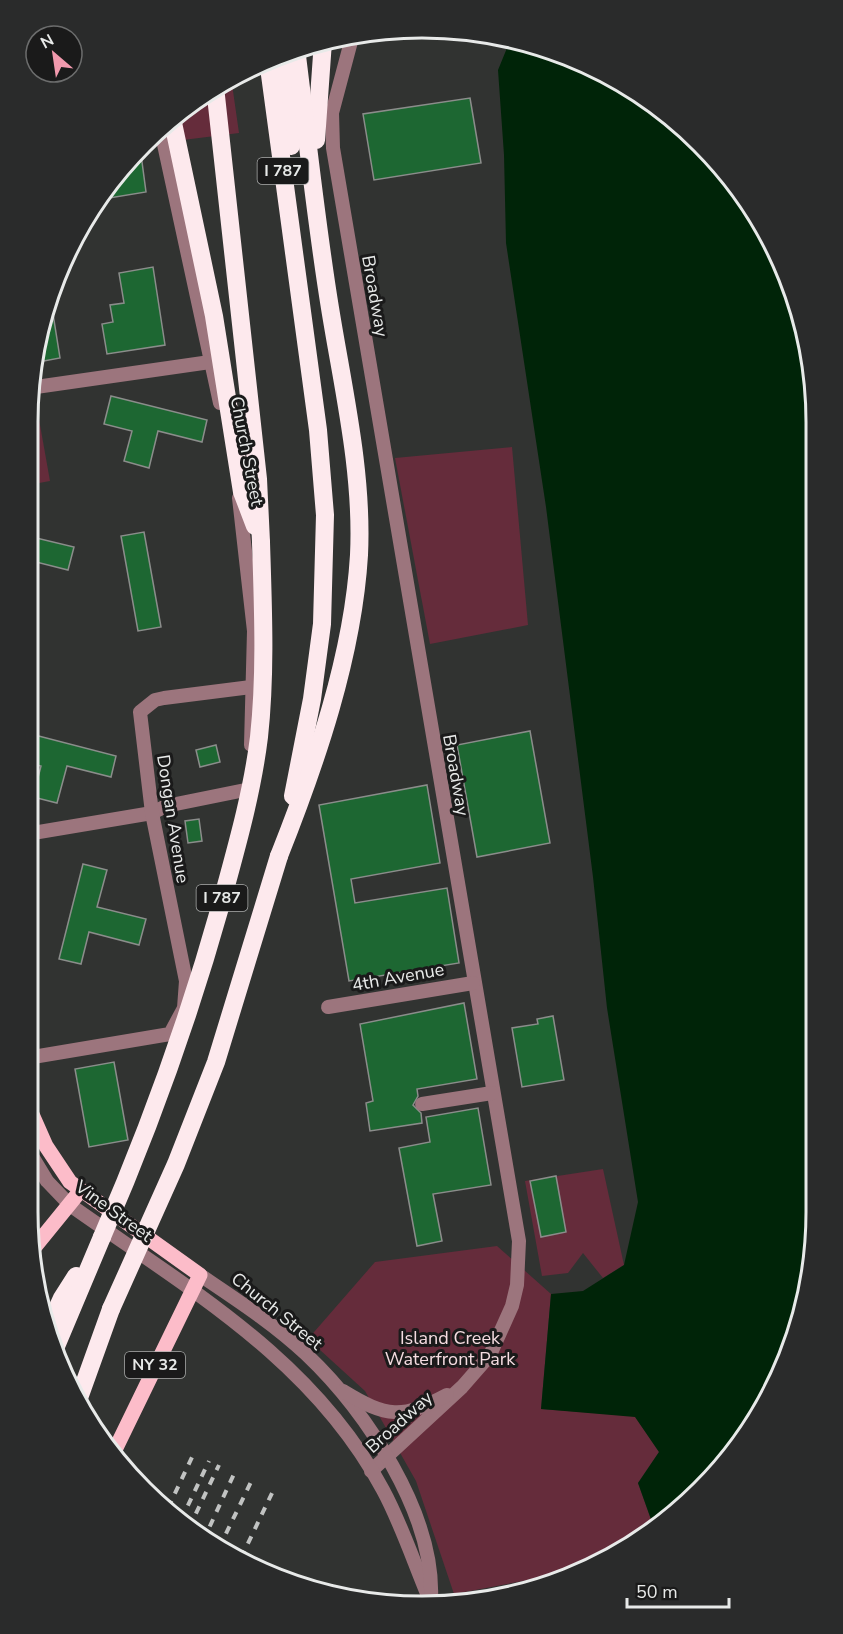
<svg xmlns="http://www.w3.org/2000/svg" width="843" height="1634" viewBox="0 0 843 1634" font-family="'Nunito Sans',sans-serif">
<style>
.green{fill:#652c3b}
.water{fill:#002408}
.building{fill:#1d6732;stroke:#8b8d8b;stroke-width:1.5}
.lines{fill:none;stroke-linecap:round;stroke-linejoin:round}
.minor{stroke:#9c757d;stroke-width:14}
.major{stroke:#fcbcc9;stroke-width:15}
.highway{stroke:#fde9ed;stroke-width:18}
.rail{stroke:#c1c3c2;stroke-width:4;stroke-dasharray:8 8;stroke-linecap:butt}
.highway-bridge{stroke:#fde9ed;stroke-width:18}
.labels{text-anchor:middle;dominant-baseline:central;stroke-width:6;stroke-linejoin:round;paint-order:stroke}
.shield{fill:#1a1a1a;stroke:#aaacab;stroke-width:1.5}
.shield-label{font-size:16px;font-weight:bold;fill:#e8eae9}
.street-label{font-size:18px;fill:#e8eae9;stroke:#1a1a1a}
.park-label{font-size:18px;fill:#f5dce1;stroke:#1a1a1a}
.rim{fill:none;stroke:#e8eae9;stroke-width:3}
</style>
<rect width="100%" height="100%" fill="#313331"/>
<g class="green">
<polygon points="231,77 239,133 175,141 169,119"/>
<polygon points="37,408 50,481 28,485 28,409"/>
<polygon points="512,447 528,625 430,644 395,458"/>
<polygon points="603,1169 624,1265 603,1278 583,1253 568,1273 542,1276 525,1181"/>
<polygon points="497,1246 551,1294 541,1409 635,1416 659,1452 638,1483 653,1525 592,1568 454,1594 416,1481 365,1391 308,1339 375,1262"/>
</g>
<polygon class="water" points="504,37 524,41 596,68 681,125 735,182 786,271 813,370 815,1238 802,1315 775,1387 700,1492 653,1525 638,1483 659,1452 635,1417 541,1409 551,1294 583,1291 624,1265 638,1202 607,1008 593,877 546,507 506,243 504,155 498,70 507,48"/>
<g class="building">
<polygon points="470,98 481,163 374,180 363,114"/>
<polygon points="140,147 146,192 97,200 109,181"/>
<polygon points="153,267 165,345 107,354 102,324 113,322 110,305 124,303 119,273"/>
<polygon points="50,295 60,358 33,363 41,319"/>
<polygon points="111,396 207,420 202,442 158,431 149,468 124,461 132,431 104,424"/>
<polygon points="144,532 161,627 138,631 121,536"/>
<polygon points="28,536 74,547 68,570 28,560"/>
<polygon points="530,731 550,843 477,857 457,745"/>
<polygon points="27,733 116,756 111,777 67,766 57,803 33,797 41,766 27,763"/>
<polygon points="216,745 220,762 200,767 196,750"/>
<polygon points="427,785 440,863 351,879 355,903 447,888 459,963 349,981 319,805"/>
<polygon points="199,819 202,841 188,843 185,821"/>
<polygon points="83,864 107,870 97,907 146,919 139,945 89,932 81,964 59,959"/>
<polygon points="464,1003 477,1079 417,1089 418,1096 413,1105 421,1113 422,1123 370,1131 366,1103 373,1101 360,1024"/>
<polygon points="553,1016 564,1080 522,1087 512,1028 538,1024 537,1019"/>
<polygon points="114,1062 128,1140 89,1147 75,1069"/>
<polygon points="478,1108 491,1185 433,1194 442,1241 417,1246 399,1148 430,1142 426,1117"/>
<polygon points="556,1176 566,1232 541,1237 530,1181"/>
</g>
<g class="lines">
<g class="minor">
<polyline points="353,34 332,113 333,148 519,1241 517,1285 512,1306 490,1355 462,1387 371,1471"/>
<polyline points="160,126 220,403"/>
<polyline points="29,388 210,362"/>
<polyline points="239,498 254,631 251,745"/>
<polyline points="27,834 152,813 166,806 250,789 250,782"/>
<polyline points="328,1007 473,983"/>
<polyline points="27,1058 170,1034 184,1008 186,981 152,813 140,712 155,700 164,698 251,687"/>
<polyline points="422,1104 492,1093"/>
<path d="M 27,1148 L 47,1181 L 70,1205 C 187,1288 313,1359 383,1490 C 402,1525 415,1566 431,1603"/>
<path d="M 200,1275 C 237,1300 274,1324 306,1354 C 366,1411 435,1514 431,1599"/>
<path d="M 343,1391 C 387,1418 402,1419 447,1395"/>
</g>
<g class="major">
<polyline points="27,1103 46,1146 70,1182 200,1275 112,1456"/>
<polyline points="33,1249 81,1190"/>
</g>
<g class="highway">
<polyline points="285,52 291,146"/>
<polyline points="268,60 318,430 325,515 322,624 312,699 293,796"/>
<polyline points="215,87 258,479 261,542"/>
<polyline points="172,118 214,316 242,492 255,526"/>
<polyline points="316,140 323,41"/>
<path d="M 279,856 C 316,763 353,656 359,555 C 363,472 343,389 330,308 C 316,222 307,135 296,48"/>
<polyline points="47,1331 62,1298 76,1276"/>
<polyline points="54,1351 102,1237"/>
<polyline points="79,1398 111,1309"/>
</g>
<g class="rail">
<polyline points="168,1508 194,1453"/>
<polyline points="181,1520 209,1461"/>
<polyline points="189,1528 219,1465"/>
<polyline points="203,1541 234,1474"/>
<polyline points="219,1548 251,1482"/>
<polyline points="241,1558 273,1491"/>
</g>
<g class="highway-bridge">
<path d="M 102,1237 C 149,1129 189,1018 221,904 C 236,849 252,794 259,737 C 266,672 263,607 261,542"/>
<polyline points="111,1309 176,1164 216,1062 279,856"/>
</g>
</g>
<g class="labels">
<g class="shield">
<rect x="257.5" y="158" width="51" height="26" rx="4.5"/>
<rect x="196.5" y="885" width="51" height="26" rx="4.5"/>
<rect x="125" y="1352" width="60" height="26" rx="4.5"/>
</g>
<g class="shield-label">
<text x="283" y="171">I 787</text>
<text x="222" y="898">I 787</text>
<text x="155" y="1365">NY 32</text>
</g>
<g class="street-label">
<text transform="translate(375 296) rotate(80)">Broadway</text>
<text transform="translate(247 451) rotate(79)">Church Street</text>
<text transform="translate(456 775) rotate(80)">Broadway</text>
<text transform="translate(173 819) rotate(81)">Dongan Avenue</text>
<text transform="translate(398 977) rotate(-10)">4th Avenue</text>
<text transform="translate(114 1211) rotate(36)">Vine Street</text>
<text transform="translate(277 1311) rotate(39)">Church Street</text>
<text transform="translate(399 1422) rotate(-42)">Broadway</text>
</g>
<g class="park-label">
<text x="450" y="1338">Island Creek<tspan x="450" dy="21">Waterfront Park</tspan></text>
</g>
</g>
<path d="M0 0H843V1634H0ZM422 38H422A384 384 0 0 1 806 422V1212A384 384 0 0 1 422 1596H422A384 384 0 0 1 38 1212V422A384 384 0 0 1 422 38Z" fill="#2a2b2b" fill-rule="evenodd"/>
<path class="rim" d="M422 38H422A384 384 0 0 1 806 422V1212A384 384 0 0 1 422 1596H422A384 384 0 0 1 38 1212V422A384 384 0 0 1 422 38Z"/>
<g transform="translate(54 54) rotate(331)"><circle r="28" fill="#1a1a1a" stroke="#6c6d6d" stroke-width="1.5"/>
<path d="M0-4.5L10 22L0 15L-10 22Z" fill="#f29aae"/>
<text y="-9" font-size="16" font-weight="bold" text-anchor="middle" fill="#e8eae9">N</text>
</g>
<path d="M627 1598v9h102v-9" fill="none" stroke="#e8eae9" stroke-width="3"/>
<text x="636" y="1598" font-size="18" fill="#e8eae9" stroke="#1a1a1a" stroke-width="4.5" paint-order="stroke">50 m</text>
</svg>
